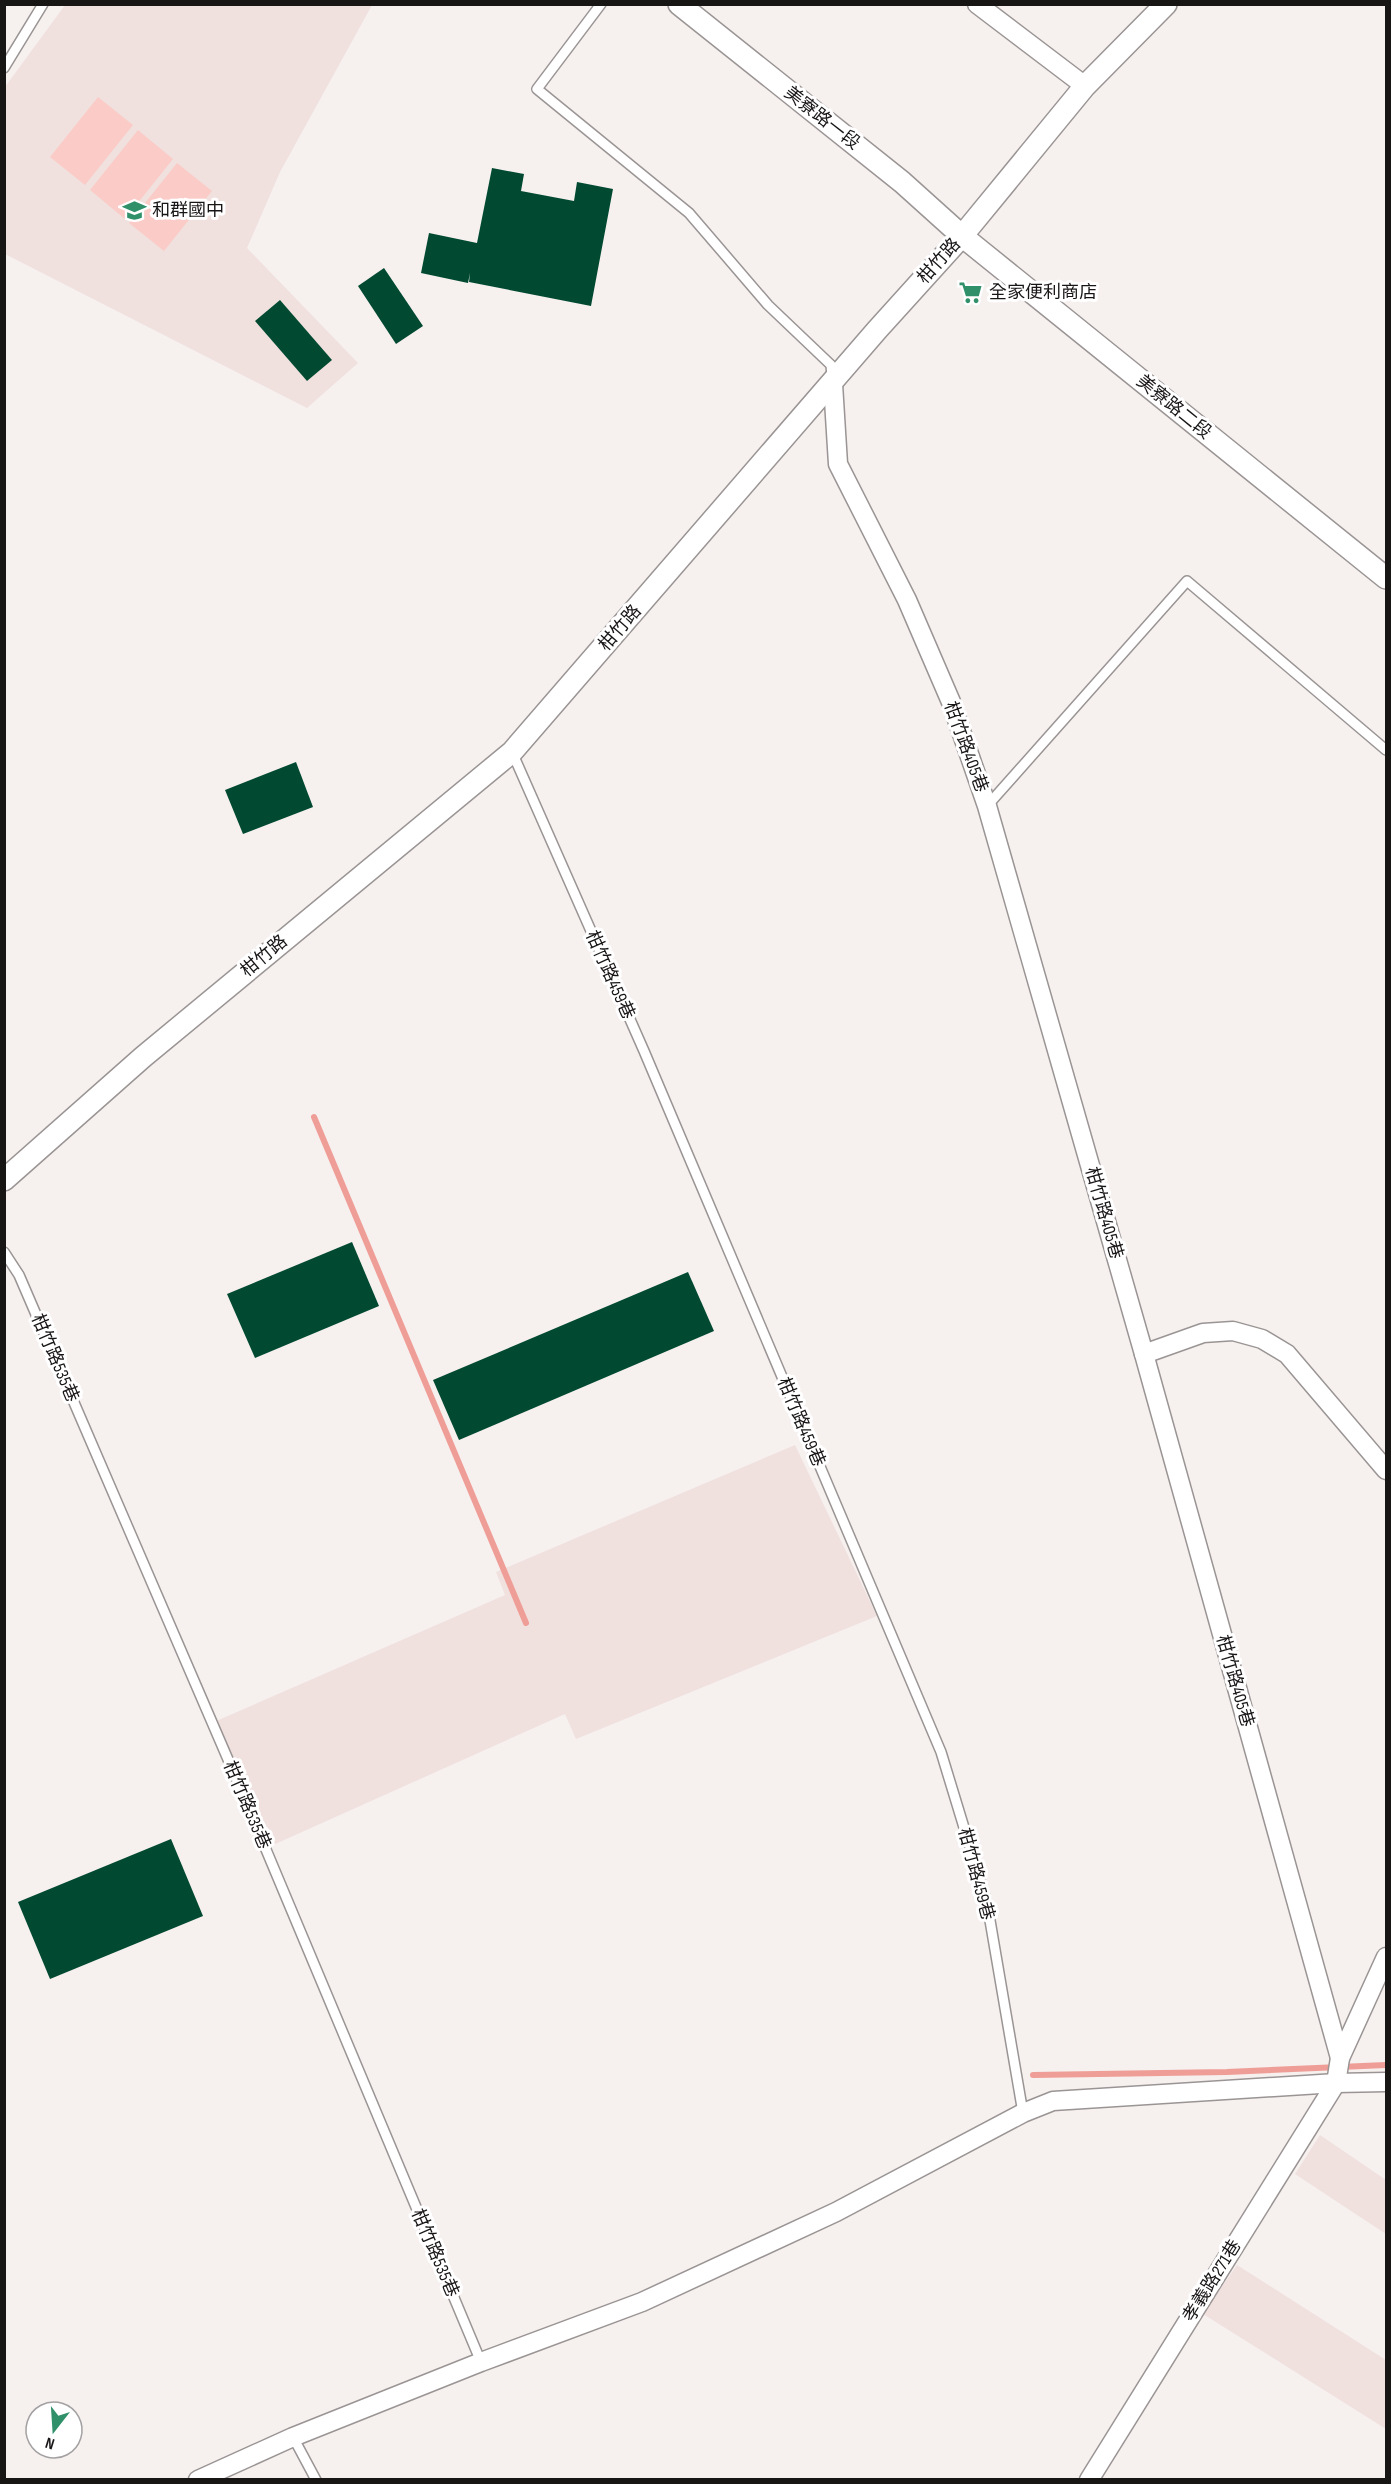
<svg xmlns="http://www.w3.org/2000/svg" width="1391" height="2484" viewBox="0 0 1391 2484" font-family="'Sofia Sans Condensed','Noto Sans TC',sans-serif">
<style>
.built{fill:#f0e1df}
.green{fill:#fbccc7}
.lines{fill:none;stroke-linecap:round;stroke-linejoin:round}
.stream{stroke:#ef9e97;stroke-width:6}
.building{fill:#014a31}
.service-casing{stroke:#9a9594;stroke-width:12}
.minor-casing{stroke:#9a9594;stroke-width:21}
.tertiary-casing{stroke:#9a9594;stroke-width:24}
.service{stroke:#fff;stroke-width:9}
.minor{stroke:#fff;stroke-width:18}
.tertiary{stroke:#fff;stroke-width:21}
.labels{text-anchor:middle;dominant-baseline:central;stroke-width:6;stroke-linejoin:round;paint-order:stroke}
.street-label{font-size:18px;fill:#181515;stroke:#fff}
.poi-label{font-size:18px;fill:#181515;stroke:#fff;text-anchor:start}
</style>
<rect width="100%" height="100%" fill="#f6f0ef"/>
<g class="built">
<polygon points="65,5 372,5 280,172 247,248 358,363 307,408 5,254 5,87"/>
<polygon points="795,1445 877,1616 576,1739 565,1714 273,1845 214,1722 505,1595 496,1572"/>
<polygon points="1320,2135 1386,2180 1386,2234 1295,2174"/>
<polygon points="1237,2265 1386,2360 1386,2429 1203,2314"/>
</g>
<g class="green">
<polygon points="98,97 133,125 85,185 50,157"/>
<polygon points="138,130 173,159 125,219 90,190"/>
<polygon points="177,163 212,191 164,251 129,223"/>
</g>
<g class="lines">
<g class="stream">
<polyline points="314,1117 526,1623"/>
<polyline points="1033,2075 1227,2072 1386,2065"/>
</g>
</g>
<g class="building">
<polygon points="492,168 524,174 521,191 574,201 577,182 613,189 591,306 469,282 470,273 468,283 421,273 429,233 477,243"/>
<polygon points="384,268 423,326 396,344 358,286"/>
<polygon points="280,300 332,360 307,381 255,321"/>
<polygon points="296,762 313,807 243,834 225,790"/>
<polygon points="352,1242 379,1306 255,1358 227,1294"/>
<polygon points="688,1272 714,1331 459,1440 433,1380"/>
<polygon points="171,1839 203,1916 50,1979 18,1902"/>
</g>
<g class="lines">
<defs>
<g id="service">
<polyline points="601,4 537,89 689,213 768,305 831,365 832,377"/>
<polyline points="4,68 43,4"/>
<polyline points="512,752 644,1051 941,1752 987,1903 1023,2113"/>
<polyline points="987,806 1187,581 1386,750"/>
<polyline points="4,1252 19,1275 236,1778 481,2362"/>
<polyline points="293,2437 316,2480"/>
</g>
<g id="minor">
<polyline points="977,4 1085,86"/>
<polyline points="833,384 838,464 907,600 951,702 987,806 1144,1354 1340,2058"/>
<polyline points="1144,1354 1203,1333 1233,1331 1262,1339 1287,1354 1386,1470"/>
<polyline points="198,2480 293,2437 481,2362 642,2302 836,2212 1023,2113 1053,2101 1336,2083 1386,2082"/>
<polyline points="1089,2480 1336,2083 1340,2058 1386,1957"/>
</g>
<g id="tertiary">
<polyline points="679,4 902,182 962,236 1386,578"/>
<polyline points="4,1180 143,1057 512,752 877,330 962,236 1085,86 1166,4"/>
</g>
</defs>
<use href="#service" class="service-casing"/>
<use href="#minor" class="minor-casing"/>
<use href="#tertiary" class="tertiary-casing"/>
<use href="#service" class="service"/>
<use href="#minor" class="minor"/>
<use href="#tertiary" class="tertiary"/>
</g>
<defs>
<symbol id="school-bare" viewBox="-9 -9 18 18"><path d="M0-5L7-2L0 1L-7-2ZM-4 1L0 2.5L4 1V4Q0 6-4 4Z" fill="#30906a" stroke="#fff" stroke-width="2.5" paint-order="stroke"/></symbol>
<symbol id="supermarket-bare" viewBox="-9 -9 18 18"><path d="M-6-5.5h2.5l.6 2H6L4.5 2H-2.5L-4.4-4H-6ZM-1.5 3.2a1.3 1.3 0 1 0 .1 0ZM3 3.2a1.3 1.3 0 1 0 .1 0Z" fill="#30906a" stroke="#fff" stroke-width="2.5" paint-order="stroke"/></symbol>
</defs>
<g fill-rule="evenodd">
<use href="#school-bare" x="118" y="194" width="33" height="33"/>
<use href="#supermarket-bare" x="954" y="276" width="33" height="33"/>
</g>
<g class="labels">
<g class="street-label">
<text transform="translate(822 118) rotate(38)">美寮路一段</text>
<text transform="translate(939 261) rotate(-48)">柑竹路</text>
<text transform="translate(1174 407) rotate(39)">美寮路二段</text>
<text transform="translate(620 628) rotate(-49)">柑竹路</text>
<text transform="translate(966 747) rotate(70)">柑竹路405巷</text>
<text transform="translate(264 956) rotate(-40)">柑竹路</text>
<text transform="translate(610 975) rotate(66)">柑竹路459巷</text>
<text transform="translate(1104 1213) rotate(74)">柑竹路405巷</text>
<text transform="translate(55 1358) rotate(67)">柑竹路535巷</text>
<text transform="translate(801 1422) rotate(67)">柑竹路459巷</text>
<text transform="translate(1235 1681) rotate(74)">柑竹路405巷</text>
<text transform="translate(247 1805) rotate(67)">柑竹路535巷</text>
<text transform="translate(976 1874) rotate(75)">柑竹路459巷</text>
<text transform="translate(435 2253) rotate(67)">柑竹路535巷</text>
<text transform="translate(1212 2281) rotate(-58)">孝義路271巷</text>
</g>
<g class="poi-label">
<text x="152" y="210">和群國中</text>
<text x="989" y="292">全家便利商店</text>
</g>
</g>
<rect width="1391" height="2484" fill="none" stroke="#181515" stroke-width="12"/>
<g transform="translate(54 2430) rotate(197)"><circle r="28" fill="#ffffff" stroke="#a3a1a1" stroke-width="1.5"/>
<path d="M0-4.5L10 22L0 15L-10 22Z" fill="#30906a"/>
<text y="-9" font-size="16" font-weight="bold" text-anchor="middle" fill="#181515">N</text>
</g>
</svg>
